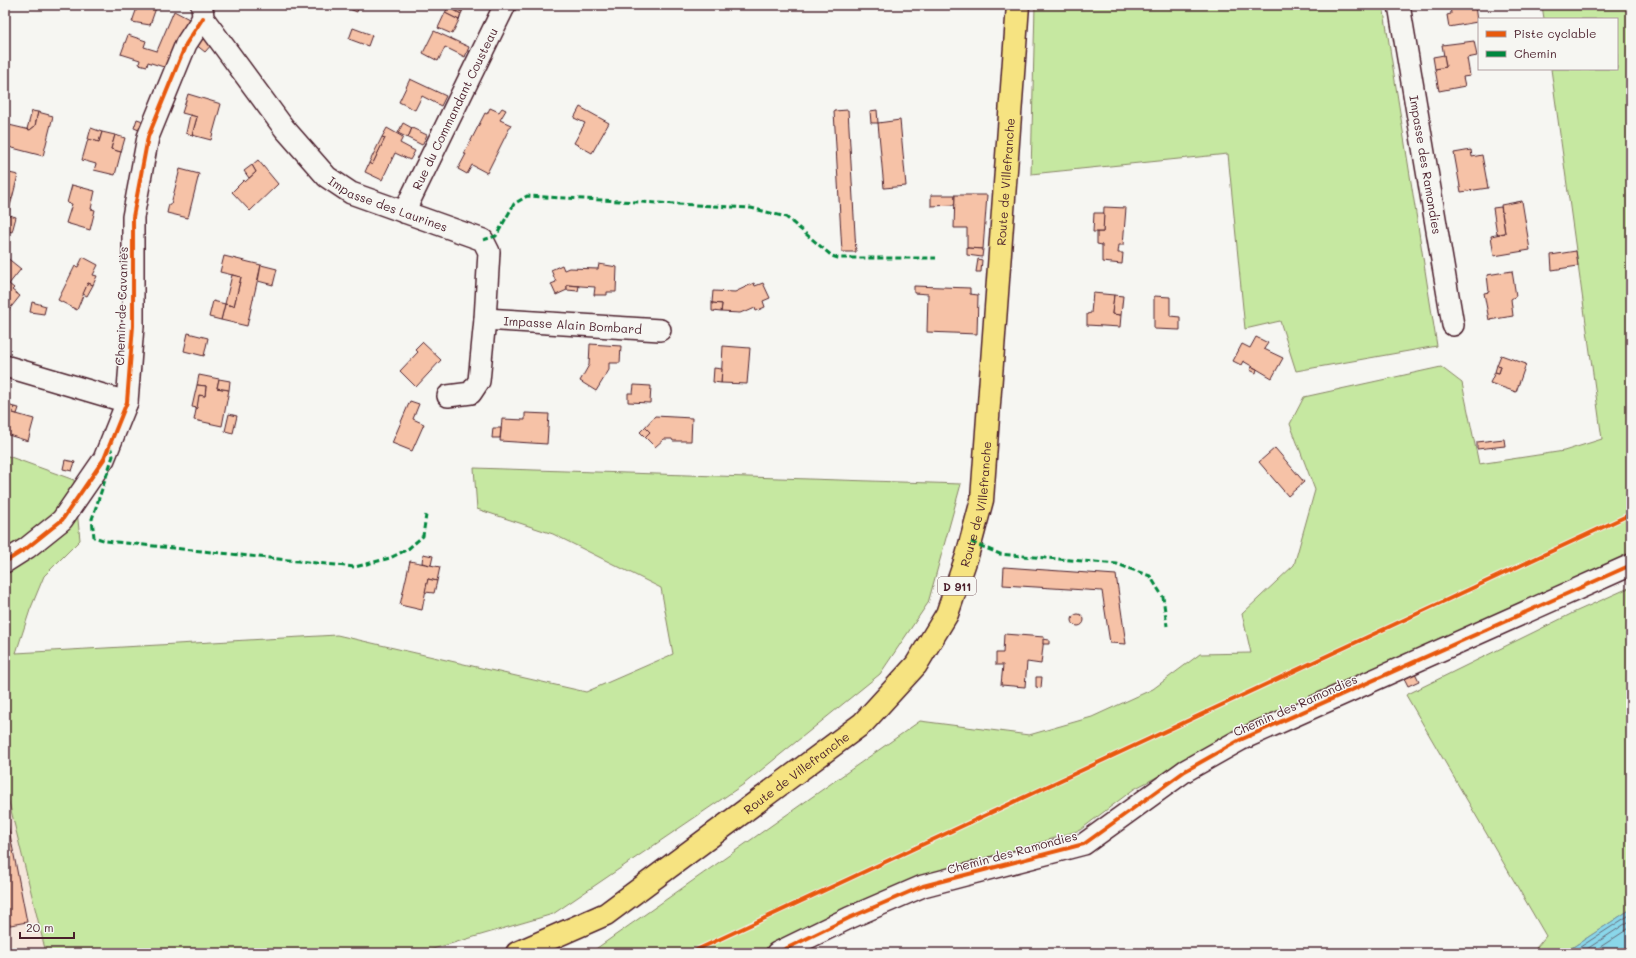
<svg xmlns="http://www.w3.org/2000/svg" width="1636" height="958" viewBox="0 0 1636 958" font-family="Mali,sans-serif">
<style>
.built{fill:#f6e6dc}
.green{fill:#c6e8a1;stroke:#888466}
.water{fill:#8ad7ea;stroke:#708d9e}
.lines{fill:none;stroke-linecap:round;stroke-linejoin:round}
.shore{stroke:#646977;stroke-width:1}
.building{fill:#f6c2a7;stroke:#4a1f2b}
.minor-casing{stroke:#4a1f2b;stroke-width:24}
.primary-casing{stroke:#4a1f2b;stroke-width:25}
.minor{stroke:#f6f6f2;stroke-width:21}
.primary{stroke:#f6e381;stroke-width:22}
.quiet{stroke:#00873e;stroke-width:3;stroke-dasharray:6 3;stroke-linecap:butt}
.cycleway-casing{stroke:#f6f6f2;stroke-width:6}
.cycleway{stroke:#e8590c;stroke-width:4}
.labels{text-anchor:middle;dominant-baseline:central;stroke-width:3;stroke-linejoin:round;paint-order:stroke}
.shield{fill:#f6f6f2;stroke:#7e6067;stroke-width:1}
.shield-label{font-size:11px;font-weight:bold;fill:#4a1f2b}
.street-label{font-size:12px;fill:#4a1f2b;stroke:#f6f6f2}
</style>
<rect width="100%" height="100%" fill="#f6f6f2"/>
<filter id="ink" filterUnits="userSpaceOnUse"><feTurbulence type="fractalNoise" baseFrequency=".025" numOctaves="2"/><feDisplacementMap in="SourceGraphic" scale="8" xChannelSelector="R" yChannelSelector="G"/><feConvolveMatrix kernelMatrix="1 2 1 2 8 2 1 2 1" color-interpolation-filters="sRGB"/></filter>
<g filter="url(#ink)">
<polygon class="built" points="5,794 7,794 46,953 5,953"/>
<g class="green">
<polygon points="1035,5 1383,5 1437,346 1296,371 1280,321 1245,329 1228,154 1031,174"/>
<polygon points="1542,5 1631,5 1631,557 1311,696 1134,789 1080,830 931,877 763,953 590,953 920,721 1029,735 1092,717 1153,689 1200,654 1251,653 1242,614 1294,565 1315,490 1290,424 1304,397 1441,367 1462,383 1479,464 1564,451 1602,439 1551,69 1617,69 1617,19 1544,19"/>
<polygon points="5,455 74,480 80,540 44,576 30,610 16,653 337,635 586,692 673,654 661,588 553,534 477,509 474,468 961,484 928,603 880,674 744,784 553,914 419,953 46,953 7,794 5,794"/>
<polygon points="1631,587 1631,909 1564,953 1532,953 1546,936 1406,695 1577,611"/>
</g>
<polygon class="water" points="1631,909 1631,953 1564,953"/>
<g class="lines">
<g class="shore">
<polyline points="1571,953 1631,914"/>
<polyline points="1581,953 1631,920"/>
<polyline points="1591,953 1631,927"/>
</g>
</g>
<g class="building">
<polygon points="138,5 157,5 150,25 132,22"/>
<polygon points="339,5 359,5 357,12"/>
<polygon points="448,5 466,5 462,12"/>
<polygon points="1450,5 1475,5 1477,22 1449,27 1447,15 1451,14"/>
<polygon points="449,6 462,12 461,14 448,7"/>
<polygon points="448,7 461,14 459,20 445,13"/>
<polygon points="174,11 189,19 170,69 148,62 147,66 139,64 140,60 121,54 128,35 146,41 144,47 157,51"/>
<polygon points="445,13 459,20 452,34 438,28"/>
<polygon points="353,28 372,35 368,46 349,39"/>
<polygon points="434,31 469,47 465,57 445,47 438,61 423,53"/>
<polygon points="201,35 212,44 205,52 195,44"/>
<polygon points="1474,41 1477,56 1467,58 1470,76 1463,77 1465,86 1439,91 1435,69 1446,67 1442,45"/>
<polygon points="1444,55 1446,67 1435,69 1433,57"/>
<polygon points="410,79 446,96 441,106 422,96 415,110 399,102"/>
<polygon points="188,94 221,104 211,140 192,135 197,117 182,113"/>
<polygon points="580,107 609,123 592,153 574,143 585,123 574,118"/>
<polygon points="490,108 499,112 502,108 506,110 500,120 511,125 487,173 472,165 467,174 458,169 466,154 464,154 485,113 487,114"/>
<polygon points="848,110 856,252 842,252 834,111"/>
<polygon points="877,110 878,123 871,123 870,111"/>
<polygon points="32,111 38,112 35,126 30,130 27,129"/>
<polygon points="38,112 53,116 43,156 5,146 9,125 30,130 35,126"/>
<polygon points="190,115 197,117 192,135 186,133"/>
<polygon points="137,119 143,121 139,130 134,128"/>
<polygon points="900,120 906,186 884,188 878,123"/>
<polygon points="403,123 412,128 408,138 398,133"/>
<polygon points="91,128 102,132 99,142 88,139"/>
<polygon points="387,128 403,137 400,143 415,151 410,160 395,153 382,180 365,172 369,163 372,165 385,138 382,137"/>
<polygon points="412,128 427,135 422,145 408,138"/>
<polygon points="102,132 115,135 111,149 121,152 115,175 94,170 96,164 82,160 88,139 99,142"/>
<polygon points="115,135 125,138 121,152 111,149"/>
<polygon points="382,137 385,138 372,165 369,163"/>
<polygon points="1471,150 1472,157 1482,155 1488,188 1461,192 1454,153"/>
<polygon points="258,160 278,184 250,211 232,192 244,180 245,182 256,172 252,165"/>
<polygon points="252,165 256,172 249,178 244,171"/>
<polygon points="180,169 199,174 188,218 167,213 169,204 171,204"/>
<polygon points="5,172 18,175 12,199 5,197 5,198"/>
<polygon points="72,185 95,191 91,209 95,210 90,230 66,223 72,204 67,203"/>
<polygon points="931,195 955,195 955,205 931,206"/>
<polygon points="955,195 987,195 983,249 967,248 967,228 954,228"/>
<polygon points="5,197 12,199 10,206 5,205"/>
<polygon points="1522,201 1530,250 1494,256 1491,236 1505,233 1501,205"/>
<polygon points="5,205 10,206 8,215 5,214"/>
<polygon points="1104,207 1126,208 1123,245 1119,245 1118,253 1123,253 1122,264 1102,262 1102,245 1097,244 1097,232 1103,232"/>
<polygon points="1501,207 1505,233 1497,234 1493,208"/>
<polygon points="1094,213 1104,213 1103,232 1093,232"/>
<polygon points="5,214 16,217 12,232 5,230"/>
<polygon points="967,248 983,249 982,257 967,255"/>
<polygon points="1576,251 1578,266 1552,270 1551,255"/>
<polygon points="224,256 261,265 247,326 221,320 225,304 234,306 241,277 220,272"/>
<polygon points="6,257 21,269 9,284 14,288 12,290 20,296 8,311 5,308"/>
<polygon points="83,257 98,265 93,275 97,276 93,285 88,283 77,310 58,300 75,266 78,267"/>
<polygon points="978,259 982,260 981,272 976,272"/>
<polygon points="599,264 617,267 616,292 607,292 607,295 594,295 595,287 567,285 567,290 556,295 551,284 556,282 551,270 562,265 564,270 569,268 598,269"/>
<polygon points="261,265 277,269 273,285 258,281"/>
<polygon points="1512,271 1516,296 1511,299 1513,316 1489,320 1484,293 1489,292 1487,275"/>
<polygon points="232,275 241,277 234,306 225,304"/>
<polygon points="88,283 93,285 87,296 83,294"/>
<polygon points="754,283 755,286 763,283 770,298 763,301 765,307 756,311 755,308 746,312 745,311 740,313 721,312 722,304 712,303 713,291 735,292"/>
<polygon points="567,285 579,286 578,291 567,290"/>
<polygon points="914,286 970,288 970,294 978,295 977,334 927,332 928,294 914,293"/>
<polygon points="1093,293 1114,295 1112,314 1121,315 1120,327 1087,325 1087,314 1091,313"/>
<polygon points="1114,295 1123,296 1121,315 1112,314"/>
<polygon points="1154,296 1170,297 1170,316 1180,317 1180,330 1154,329"/>
<polygon points="213,301 225,304 221,320 209,317"/>
<polygon points="32,302 46,306 44,314 30,312"/>
<polygon points="712,303 722,304 721,312 712,311"/>
<polygon points="188,333 208,338 204,356 184,351"/>
<polygon points="1256,337 1268,343 1264,349 1283,358 1272,378 1243,361 1241,365 1233,361 1242,344 1250,348"/>
<polygon points="422,342 441,360 416,387 400,371 418,352 415,349"/>
<polygon points="590,344 621,346 620,363 609,363 609,370 596,391 580,381 589,365"/>
<polygon points="723,346 750,348 747,384 721,383"/>
<polygon points="1501,355 1526,364 1516,392 1490,383 1495,372 1499,373 1501,366 1497,365"/>
<polygon points="1497,365 1501,366 1499,373 1495,372"/>
<polygon points="1252,367 1257,369 1256,373 1250,370"/>
<polygon points="714,368 722,369 721,383 713,382"/>
<polygon points="199,375 219,379 217,388 229,390 222,426 194,420 199,395 205,396 206,386 197,385"/>
<polygon points="219,379 230,381 229,390 217,388"/>
<polygon points="197,385 206,386 205,396 199,395 197,408 192,407"/>
<polygon points="634,385 651,386 650,403 628,402 628,393 633,393"/>
<polygon points="410,401 419,404 413,419 424,424 412,451 392,443"/>
<polygon points="5,404 14,407 13,413 34,419 28,441 5,434"/>
<polygon points="14,407 19,408 17,414 13,413"/>
<polygon points="525,413 549,414 547,444 500,441 502,419 525,420"/>
<polygon points="229,414 237,416 233,433 225,431"/>
<polygon points="655,416 692,418 691,441 673,441 672,439 664,439 655,447 645,437 650,432 645,427"/>
<polygon points="645,427 650,432 645,437 640,432"/>
<polygon points="493,428 501,428 500,438 492,438"/>
<polygon points="1504,439 1505,446 1477,449 1477,442"/>
<polygon points="1275,448 1304,482 1288,496 1259,462"/>
<polygon points="65,460 75,462 72,471 63,469"/>
<polygon points="423,554 433,556 431,565 422,563"/>
<polygon points="410,561 440,567 437,581 428,579 422,610 400,605"/>
<polygon points="1004,567 1116,575 1126,644 1110,643 1102,591 1003,585"/>
<polygon points="428,579 437,581 434,593 425,592"/>
<circle cx="1078" cy="620" r="6"/>
<polygon points="1004,634 1044,637 1041,664 1027,662 1025,687 1001,685 1003,665 996,665 996,653 1003,653"/>
<polygon points="1043,639 1049,640 1049,644 1043,644"/>
<polygon points="1414,671 1419,681 1408,686 1403,676"/>
<polygon points="1036,677 1042,677 1041,688 1036,687"/>
<polygon points="5,809 27,922 5,926"/>
</g>
<g class="lines">
<defs>
<g id="minor">
<path id="s1" d="M 202,5 L 203,18 L 284,128 L 327,177 L 351,193 L 483,240 L 489,252 L 485,319 L 479,381 L 471,393 L 448,396"/>
<path id="s2" d="M 1399,5 L 1453,325"/>
<path id="s3" d="M 404,212 L 505,5"/>
<path id="s4" d="M 485,319 L 660,330"/>
<polyline points="5,366 127,402"/>
<polyline points="5,562 27,548 62,520 104,459 127,402 133,326 133,217 148,137 186,44 203,18"/>
<polyline points="777,953 849,918 923,886 1084,844 1185,771 1240,740 1631,565"/>
</g>
<g id="primary">
<path id="s5" d="M 517,953 L 606,914 L 863,723 L 916,665 L 947,614 L 967,556 L 982,500 L 1018,5"/>
</g>
</defs>
<use href="#minor" class="minor-casing"/>
<use href="#primary" class="primary-casing"/>
<use href="#minor" class="minor"/>
<use href="#primary" class="primary"/>
<g class="quiet">
<polyline points="483,240 496,236 514,204 527,196 751,208 786,217 832,256 838,258 936,258"/>
<polyline points="110,446 113,456 92,519 94,537 106,541 355,567 390,558 408,549 423,536 426,515"/>
<polyline points="971,542 1000,554 1117,564 1150,576 1163,597 1167,626"/>
</g>
<defs>
<g id="cycleway">
<polyline points="5,562 27,548 62,520 104,459 127,402 133,326 133,217 148,137 186,44 203,18"/>
<polyline points="690,953 1631,514"/>
<polyline points="777,953 849,918 923,886 1084,844 1185,771 1240,740 1631,565"/>
</g>
</defs>
<use href="#cycleway" class="cycleway-casing"/>
<use href="#cycleway" class="cycleway"/>
</g>
</g>
<g class="labels">
<rect class="shield" x="938" y="577" width="38" height="18" rx="3"/>
<g class="shield-label">
<text x="957" y="586">D 911</text>
</g>
<g class="street-label">
<text stroke="none"><textPath href="#s3" startOffset="115">Rue du Commandant Cousteau</textPath></text>
<text stroke="none"><textPath href="#s2" startOffset="162">Impasse des Ramondies</textPath></text>
<text stroke="none"><textPath href="#s5" startOffset="994">Route de Villefranche</textPath></text>
<text stroke="none"><textPath href="#s1" startOffset="282">Impasse des Laurines</textPath></text>
<text transform="translate(121 306) rotate(-88)">Chemin de Cavaniès</text>
<text stroke="none"><textPath href="#s4" startOffset="88">Impasse Alain Bombard</textPath></text>
<text stroke="none"><textPath href="#s5" startOffset="670">Route de Villefranche</textPath></text>
<text transform="translate(1295 705) rotate(-24)">Chemin des Ramondies</text>
<text stroke="none"><textPath href="#s5" startOffset="334">Route de Villefranche</textPath></text>
<text transform="translate(1012 852) rotate(-15)">Chemin des Ramondies</text>
</g>
</g>
<rect width="1636" height="958" fill="none" stroke="#f6f6f2" stroke-width="20"/>
<rect x="10" y="10" width="1616" height="938" fill="none" stroke="#4a1f2b" stroke-width="1.5" filter="url(#ink)"/>
<rect x="1478" y="18" width="140" height="52" fill="#f6f6f2" stroke="#b1a0a2"/>
<rect x="1486" y="31" width="20" height="6" fill="#e8590c" stroke="#b1a0a2"/>
<text x="1514" y="38" font-size="12" fill="#4a1f2b">Piste cyclable</text>
<rect x="1486" y="51" width="20" height="6" fill="#00873e" stroke="#b1a0a2"/>
<text x="1514" y="58" font-size="12" fill="#4a1f2b">Chemin</text>
<path d="M20 932v6h54v-6" fill="none" stroke="#4a1f2b" stroke-width="2"/>
<text x="26" y="932" font-size="12" fill="#4a1f2b" stroke="#f6f6f2" stroke-width="3" paint-order="stroke">20 m</text>
</svg>
